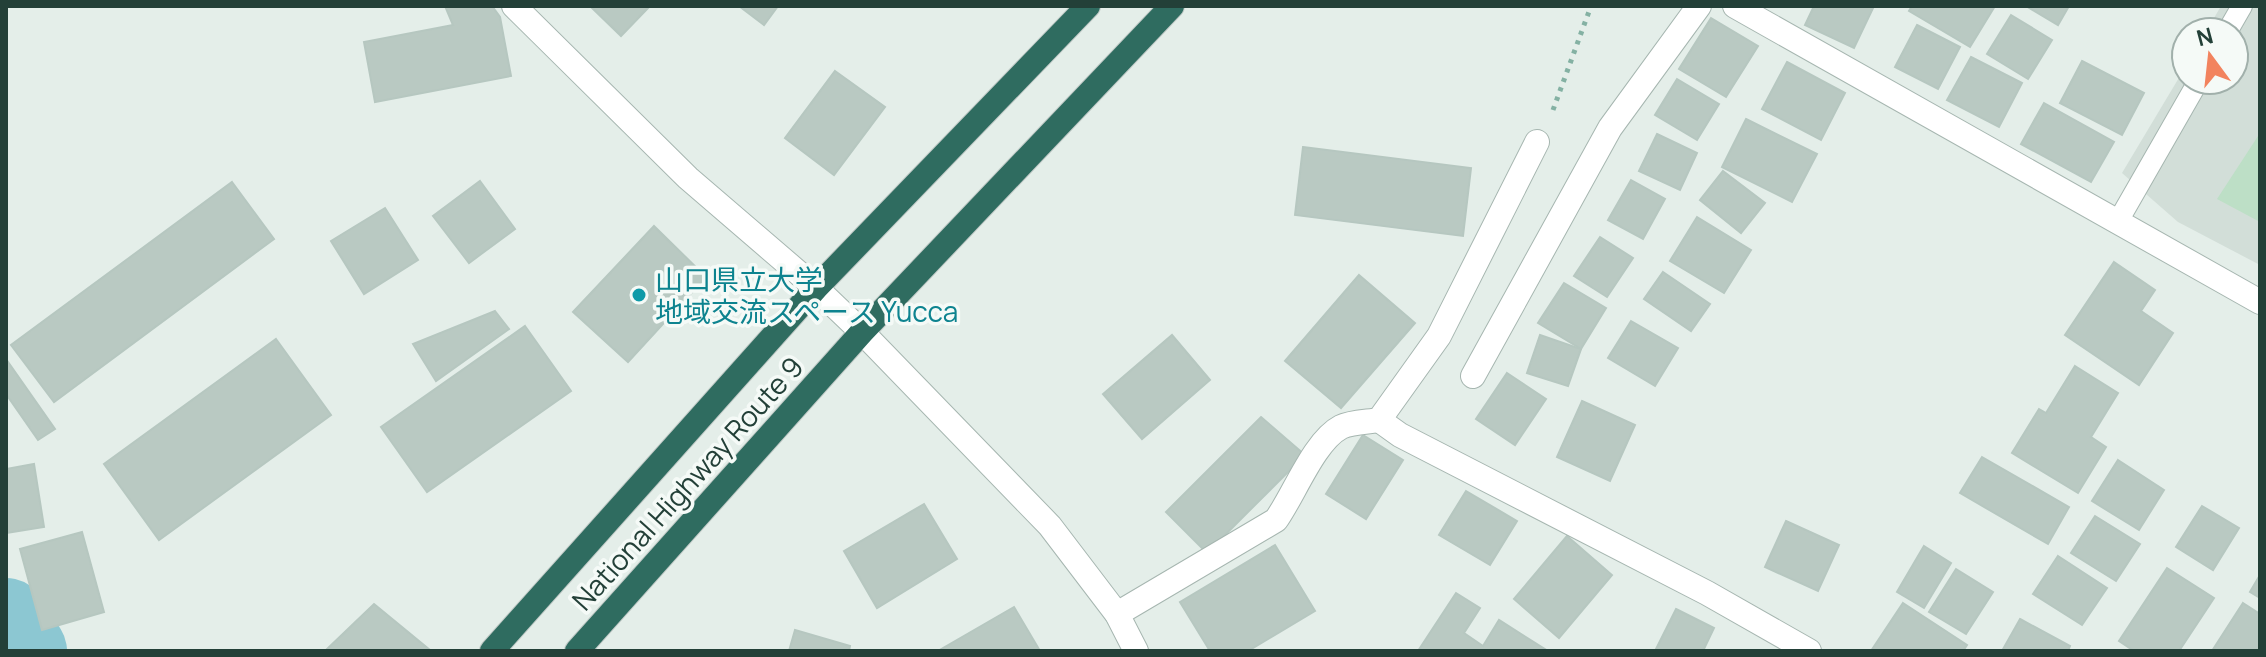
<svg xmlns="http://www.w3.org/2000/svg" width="2266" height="657" viewBox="0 0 2266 657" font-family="Manrope,'Noto Sans JP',sans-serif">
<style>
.built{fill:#d2ded8}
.green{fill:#bddfc6}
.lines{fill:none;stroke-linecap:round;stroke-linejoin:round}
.river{stroke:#8cc7d2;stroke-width:82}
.building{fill:#b9c9c2;stroke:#b6c7c0;stroke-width:2}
.lane-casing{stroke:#a6b6b0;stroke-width:22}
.street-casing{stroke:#a6b6b0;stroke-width:26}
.highway-casing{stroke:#c1cac7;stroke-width:26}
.path{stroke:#84b1a3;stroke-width:5;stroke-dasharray:4 6;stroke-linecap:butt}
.lane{stroke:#fff;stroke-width:20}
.street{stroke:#fff;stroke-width:24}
.highway{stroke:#2f6c60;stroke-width:24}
.culture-dot{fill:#0f9aa8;stroke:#f5faf7;stroke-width:3}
.labels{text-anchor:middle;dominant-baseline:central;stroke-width:7;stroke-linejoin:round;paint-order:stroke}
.culture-label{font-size:28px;fill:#0d838f;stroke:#f5faf7;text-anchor:start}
.street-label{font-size:28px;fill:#234038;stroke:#f5faf7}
</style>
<rect width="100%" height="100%" fill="#e4eee9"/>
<polygon class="built" points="2221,6 2260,6 2260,265 2178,222 2122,173 2186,66 2186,80 2234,80 2234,32 2206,32"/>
<polygon class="green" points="2260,133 2260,222 2217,199"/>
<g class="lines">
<polyline class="river" points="6,619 26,651"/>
</g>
<g class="building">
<polygon points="445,6 492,6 500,17 511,76 375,102 364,42 453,25"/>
<polygon points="590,6 650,6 621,36"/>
<polygon points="739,6 778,6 764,25"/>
<polygon points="1814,6 1874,6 1854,48 1805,25"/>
<polygon points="1912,6 1995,6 1970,47 1909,11"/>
<polygon points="2026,6 2069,6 2058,25"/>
<polygon points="2011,15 2052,40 2028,79 1987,54"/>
<polygon points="1711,18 1758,46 1726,97 1679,69"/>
<polygon points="1917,25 1960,47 1938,89 1895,67"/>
<polygon points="1971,57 2022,83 1999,127 1947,100"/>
<polygon points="2082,61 2144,93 2122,135 2060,103"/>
<polygon points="1787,62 1845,93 1821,140 1762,109"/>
<polygon points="835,71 885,107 834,175 785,138"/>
<polygon points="1677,79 1719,104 1697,140 1655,115"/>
<polygon points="2044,103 2114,142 2091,182 2021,144"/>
<polygon points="1746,119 1817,154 1792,202 1722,167"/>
<polygon points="1657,134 1697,153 1680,190 1639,171"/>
<polygon points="1303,147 1471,168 1463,236 1295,215"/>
<polygon points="1723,171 1765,203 1741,233 1700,200"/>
<polygon points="1631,180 1665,199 1643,239 1608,220"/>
<polygon points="480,181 515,229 469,263 433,216"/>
<polygon points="232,182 274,239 54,402 11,345"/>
<polygon points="385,208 418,260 364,294 331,241"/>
<polygon points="1697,217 1751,250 1724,293 1670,261"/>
<polygon points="654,226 706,277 628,362 573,312"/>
<polygon points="1600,237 1633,258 1607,297 1574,276"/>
<polygon points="2114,262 2155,290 2141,311 2173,333 2139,385 2065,335"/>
<polygon points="1663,272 1710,304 1691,331 1644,299"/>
<polygon points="1359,275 1415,323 1341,408 1285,361"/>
<polygon points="1564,283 1606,308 1581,349 1538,323"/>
<polygon points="495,311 509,329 436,381 413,344"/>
<polygon points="1631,321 1678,348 1655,386 1608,358"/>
<polygon points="525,326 571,391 427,492 381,427"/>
<polygon points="1172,335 1210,380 1142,439 1103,394"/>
<polygon points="1540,335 1581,349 1568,386 1527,373"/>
<polygon points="276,339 331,415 159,540 104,464"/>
<polygon points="6,359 55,429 38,440 6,394"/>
<polygon points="2075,366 2118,393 2091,437 2106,447 2078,493 2012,453 2039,409 2046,413"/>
<polygon points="1507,373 1546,399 1515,445 1476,419"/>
<polygon points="1582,401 1635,425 1610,481 1557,457"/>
<polygon points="1261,417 1305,455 1207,553 1166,512"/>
<polygon points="1363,435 1403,460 1366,519 1326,494"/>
<polygon points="1982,457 2069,507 2048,544 1960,493"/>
<polygon points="2118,460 2164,490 2139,530 2092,501"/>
<polygon points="34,464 44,527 6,533 6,469"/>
<polygon points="1466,491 1517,521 1490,565 1439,535"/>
<polygon points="924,504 957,559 877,608 844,551"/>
<polygon points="2202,506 2239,528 2213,570 2176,547"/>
<polygon points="2095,516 2140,544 2116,581 2071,553"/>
<polygon points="1786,521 1839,545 1818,591 1765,567"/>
<polygon points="82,532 104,612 42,630 20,549"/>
<polygon points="1567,536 1612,575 1559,638 1514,599"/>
<polygon points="1275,545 1315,611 1248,651 1210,651 1180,602"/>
<polygon points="1924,546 1951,563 1924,608 1897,592"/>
<polygon points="2058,556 2107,588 2082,625 2033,594"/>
<polygon points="2167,568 2214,598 2179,651 2134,651 2119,641"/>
<polygon points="1956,569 1993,592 1966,634 1929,612"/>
<polygon points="2260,575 2260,598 2250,592"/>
<polygon points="1456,593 1480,608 1464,633 1483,646 1499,620 1548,651 1418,651"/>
<polygon points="1903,603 1967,645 1963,651 1871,651"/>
<polygon points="2243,603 2260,614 2260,651 2212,651"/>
<polygon points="374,604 430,650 325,651"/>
<polygon points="1014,607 1040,651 938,651"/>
<polygon points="1676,609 1714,628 1703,651 1655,651"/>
<polygon points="2020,619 2070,646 2068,651 2002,651"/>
<polygon points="795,630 850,646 849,651 789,651"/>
</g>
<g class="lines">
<defs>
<g id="lane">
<polyline points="2227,32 2242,6"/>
<polyline points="2117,223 2199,80"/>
</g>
<g id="street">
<polyline points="514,6 688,178 816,288 862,332 1050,526 1117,614 1136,651"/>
<polyline points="1735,6 2260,302"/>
<polyline points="1473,376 1610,128 1699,6"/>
<polyline points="1379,420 1400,435 1707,593 1809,651"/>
<path d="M 1117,614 L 1276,520 C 1294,495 1314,441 1341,427 C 1351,422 1368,422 1379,420 L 1439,336 L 1537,142"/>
</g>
<g id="highway">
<polyline points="492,651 816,288 1088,6"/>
<polyline points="577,651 862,332 1172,6"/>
</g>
</defs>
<use href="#lane" class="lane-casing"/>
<use href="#street" class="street-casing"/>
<use href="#highway" class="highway-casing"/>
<polyline class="path" points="1553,110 1591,6"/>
<use href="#lane" class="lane"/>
<use href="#street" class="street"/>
<use href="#highway" class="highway"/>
</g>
<circle class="culture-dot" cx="639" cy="295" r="8"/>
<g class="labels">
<g class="culture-label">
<text x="655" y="279">山口県立大学<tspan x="655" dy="32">地域交流スペース Yucca</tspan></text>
</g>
<g class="street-label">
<text transform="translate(687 483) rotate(-48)">National Highway Route 9</text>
</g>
</g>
<rect width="2266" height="657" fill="none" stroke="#234038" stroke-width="16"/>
<g transform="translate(2210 56) rotate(345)"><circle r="38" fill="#f5faf7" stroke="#a1b0ab" stroke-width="2"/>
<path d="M0-6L14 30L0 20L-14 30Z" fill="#f2835e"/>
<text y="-12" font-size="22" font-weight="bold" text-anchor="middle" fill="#234038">N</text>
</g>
</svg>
